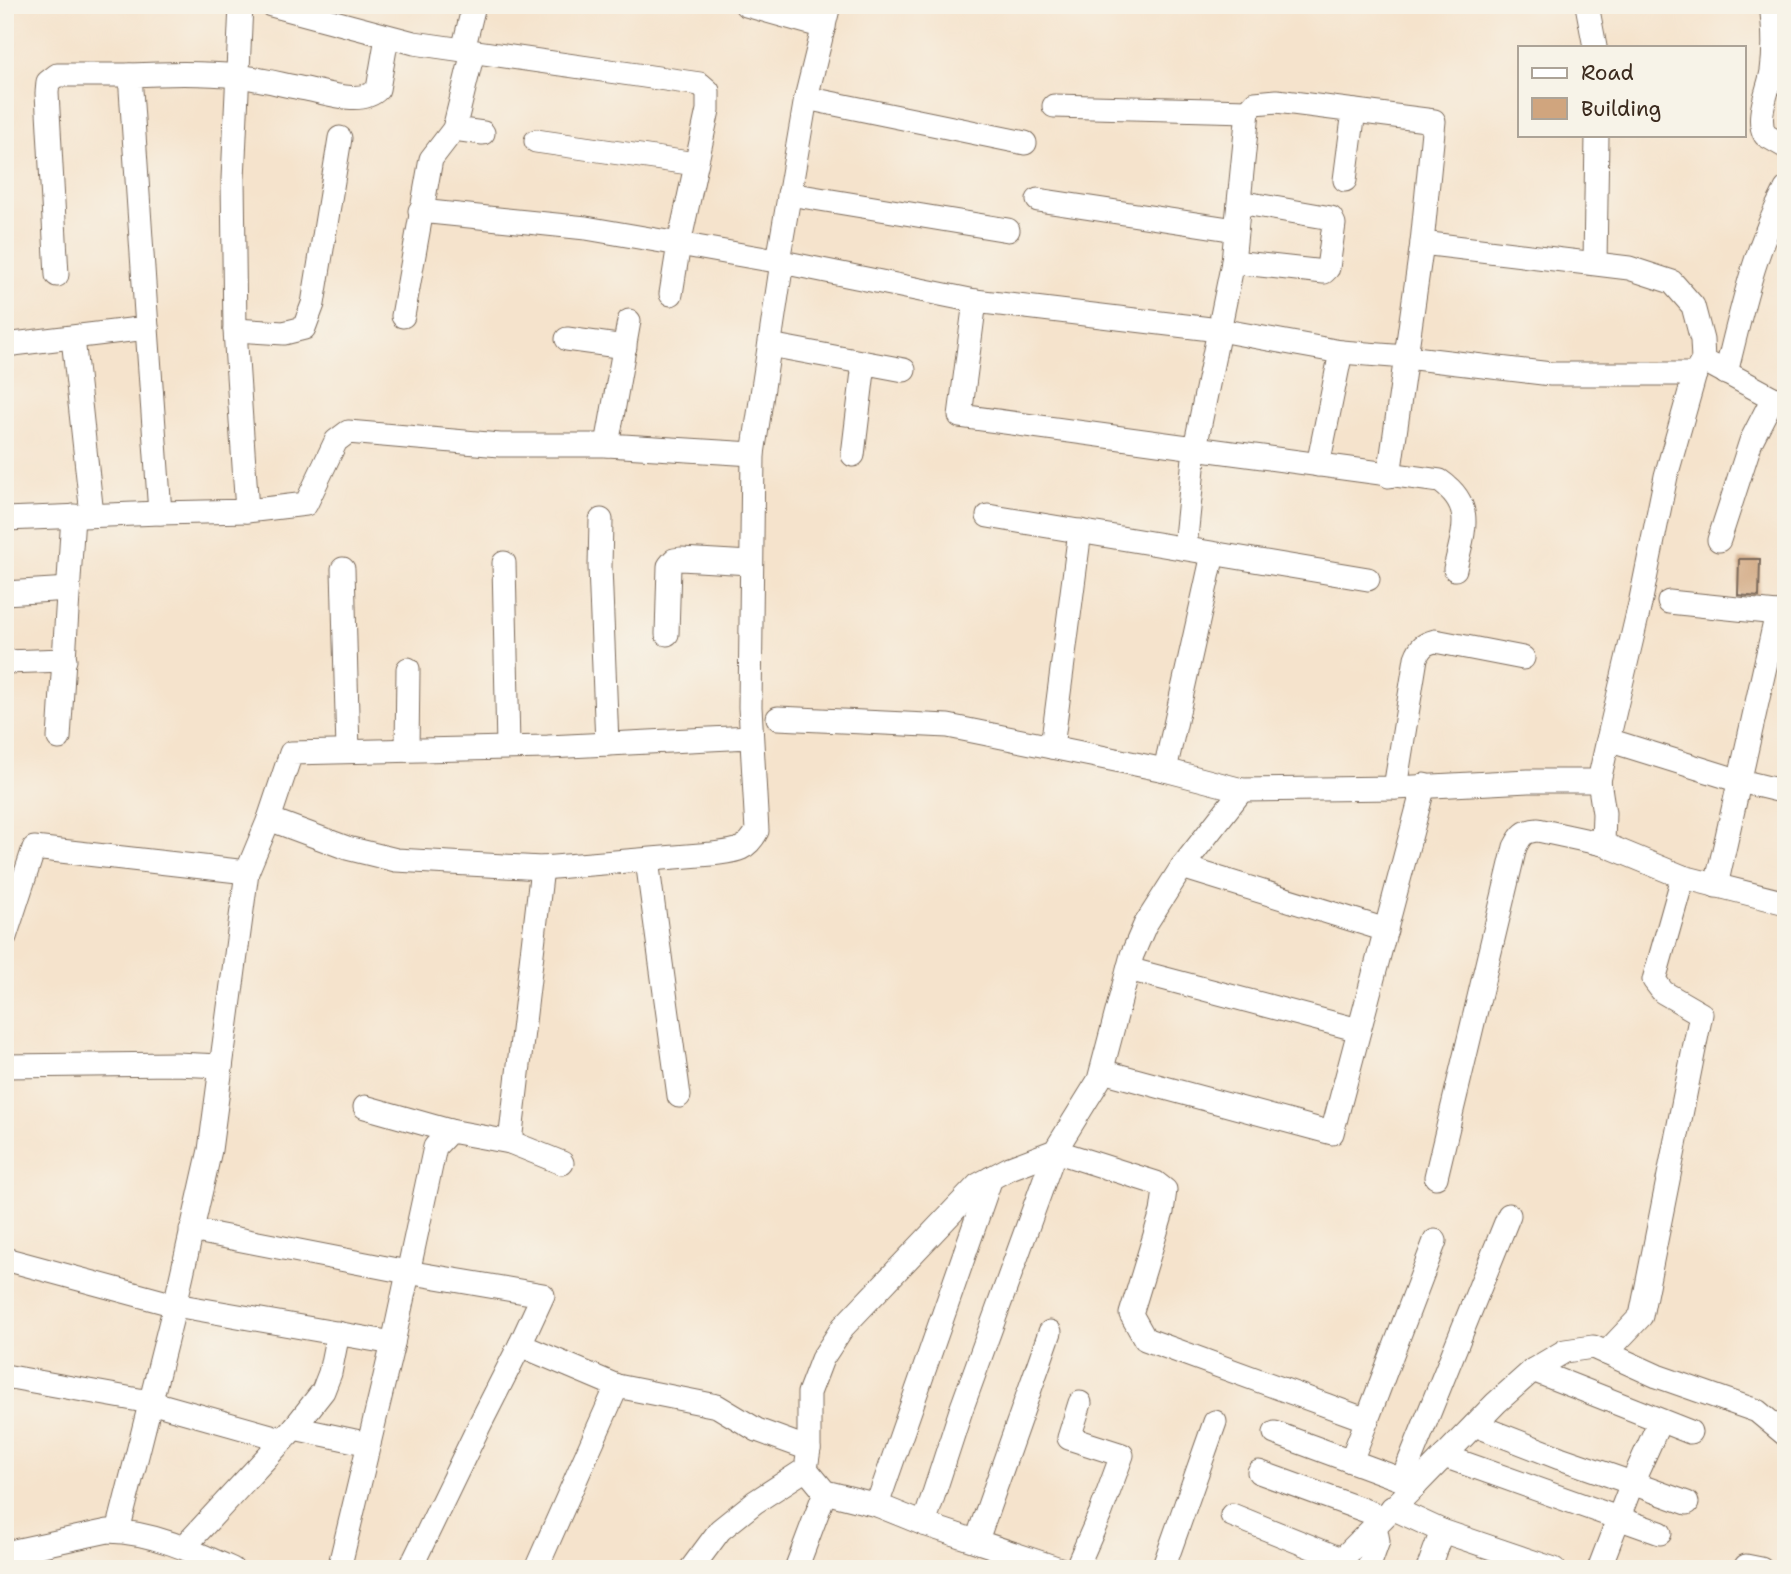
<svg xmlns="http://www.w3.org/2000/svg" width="1791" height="1574" viewBox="0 0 1791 1574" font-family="'Shantell Sans',sans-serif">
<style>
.building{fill:#d0a57e}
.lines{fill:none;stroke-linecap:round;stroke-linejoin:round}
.minor-casing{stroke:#7c6b5b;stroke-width:25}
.minor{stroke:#fff;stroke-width:23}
</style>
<rect width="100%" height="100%" fill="#f7f3e8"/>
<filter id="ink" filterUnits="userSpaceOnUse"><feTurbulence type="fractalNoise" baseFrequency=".0143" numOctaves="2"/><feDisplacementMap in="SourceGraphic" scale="14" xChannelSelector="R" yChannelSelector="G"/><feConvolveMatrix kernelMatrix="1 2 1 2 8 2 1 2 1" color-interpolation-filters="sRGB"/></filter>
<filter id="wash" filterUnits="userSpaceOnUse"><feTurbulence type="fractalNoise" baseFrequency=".00686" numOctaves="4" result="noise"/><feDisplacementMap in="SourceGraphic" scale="28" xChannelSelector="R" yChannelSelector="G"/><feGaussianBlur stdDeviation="1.57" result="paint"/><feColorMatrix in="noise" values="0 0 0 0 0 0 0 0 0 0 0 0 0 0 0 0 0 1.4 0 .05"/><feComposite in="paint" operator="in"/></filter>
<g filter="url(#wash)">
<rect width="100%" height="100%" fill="#f5e3cc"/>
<g id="blocks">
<polygon class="building" points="1739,559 1760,559 1759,597 1738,595"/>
</g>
</g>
<g filter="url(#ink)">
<use href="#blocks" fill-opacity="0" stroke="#7c6b5b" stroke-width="2"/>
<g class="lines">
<defs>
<g id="minor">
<polyline points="271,5 414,43 700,84 708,91 708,110 679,244 782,262 975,301 1219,330 1341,352 1406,357 1551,374 1695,374 1703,360 1702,340 1693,306 1672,282 1629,268 1422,243 1434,121 1277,101 1255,103 1248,111 1233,262 1324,272 1328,268 1334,224 1331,218 1239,202"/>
<polyline points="746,5 824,27"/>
<polyline points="1587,5 1595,47"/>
<path d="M 1771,5 C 1774,27 1775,49 1772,71 C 1769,90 1755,117 1765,135 L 1786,147"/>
<polyline points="463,50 474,5"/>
<polyline points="806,98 1025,143"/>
<polyline points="1054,106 1248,111"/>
<polyline points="454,129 483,133"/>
<polyline points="536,141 696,164"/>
<polyline points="1345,180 1354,111"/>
<polyline points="789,194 1008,230"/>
<polyline points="1038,200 1236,230"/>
<polyline points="420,211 586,228 679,244 671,294"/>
<polyline points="778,261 806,98 829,5"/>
<path d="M 1233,262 L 1195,448 L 1440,481 C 1476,506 1463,532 1455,569"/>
<polyline points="1595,263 1597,135"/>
<polyline points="57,275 47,93 48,82 57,75 130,75"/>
<polyline points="975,301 960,416 1195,448 1185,548"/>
<polyline points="403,316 431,159 454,129 473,52"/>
<polyline points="629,321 607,445 753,454"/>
<polyline points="147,328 160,513 247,511 235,330 233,179 241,5"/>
<polyline points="235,330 284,333 304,328 313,304 340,138"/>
<polyline points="73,338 92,515"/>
<polyline points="567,339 625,347"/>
<path d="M 5,345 L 147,328 L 130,75 C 166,73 202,72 238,76 C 261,79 284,85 306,89 C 327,93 362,106 378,89 L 387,37"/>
<polyline points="770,345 904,370"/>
<polyline points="1712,365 1786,405"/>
<path d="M 1726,373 C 1742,309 1755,247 1786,189"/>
<polyline points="1695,374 1666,476 1640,604 1608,740 1740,781 1786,792"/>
<polyline points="853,455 864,363"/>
<polyline points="1318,465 1341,352"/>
<polyline points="1389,476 1422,243"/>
<polyline points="247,511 306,504 336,441 348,432 500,445 607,445"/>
<polyline points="988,516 1368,579"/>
<polyline points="5,519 160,513"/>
<polyline points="601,520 600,567 607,744"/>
<polyline points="1719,540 1751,441 1773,398"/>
<polyline points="504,563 508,747"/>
<polyline points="343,569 348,751"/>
<polyline points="5,593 69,589"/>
<polyline points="1669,602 1777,613"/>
<polyline points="667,634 669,566 674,560 681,559 750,563"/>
<polyline points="5,662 65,660"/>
<polyline points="778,718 948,726 1165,770 1242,790 1395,788 1528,781 1599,781 1604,813 1603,844 1683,877 1786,903"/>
<path d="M 750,737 L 548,747 L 291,753 L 269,819 L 347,848 L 396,860 L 542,868 L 712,854 C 734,851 746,852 757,831 L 750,707 L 753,454 L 782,262"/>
<polyline points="59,738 73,516"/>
<polyline points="1052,747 1080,531"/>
<polyline points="407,750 408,669"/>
<polyline points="1165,770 1213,554"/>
<polyline points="1599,781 1608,740"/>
<path d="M 1395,788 L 1416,658 C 1420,647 1424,644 1435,641 L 1523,658"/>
<polyline points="647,860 679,1096"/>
<polyline points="1182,867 1386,930"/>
<polyline points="1716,886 1777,613 1786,613"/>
<polyline points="5,937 34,848 247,872"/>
<polyline points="1128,969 1359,1030"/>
<polyline points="5,1066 176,1064 221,1066"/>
<polyline points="1102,1071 1332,1133 1424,785"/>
<polyline points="365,1107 450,1131"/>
<polyline points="510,1142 562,1163"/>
<path d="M 1436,1177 L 1515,847 C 1521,835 1524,831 1538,830 L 1603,844"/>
<polyline points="191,1230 407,1272 543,1295 520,1345 617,1386"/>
<polyline points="5,1259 175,1305 393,1343"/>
<polyline points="1606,1353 1641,1316 1701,1014 1663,992 1654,980 1683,877"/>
<polyline points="1533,1370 1690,1432"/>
<polyline points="5,1376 150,1402 282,1439"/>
<polyline points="1367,1420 1435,1241"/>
<polyline points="1660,1421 1632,1483 1687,1503"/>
<polyline points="1475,1425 1560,1458 1632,1483 1599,1569"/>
<polyline points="294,1428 369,1444"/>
<polyline points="1275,1433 1351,1461"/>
<polyline points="1444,1456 1660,1533"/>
<polyline points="806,1469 825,1492 877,1505 924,1524 961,1410 1055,1151 1156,1183 1165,1190 1162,1212 1131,1314 1145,1339 1367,1420 1351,1461 1416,1485 1496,1403 1533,1370 1565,1351 1593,1347 1657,1376 1757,1411 1786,1435"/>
<polyline points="1259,1472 1383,1517"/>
<polyline points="1402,1480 1509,1215"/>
<polyline points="877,1505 991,1178"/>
<polyline points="1392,1508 1442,1531 1428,1569"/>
<polyline points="1232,1515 1341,1559"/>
<polyline points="924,1524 1060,1569"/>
<polyline points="118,1531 175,1305 210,1150 247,872 269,819"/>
<polyline points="1442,1531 1554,1569"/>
<polyline points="977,1540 1050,1332"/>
<polyline points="184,1547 294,1428 323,1391 330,1373 338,1333"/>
<path d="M 5,1553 L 108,1531 C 152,1532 193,1551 232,1569"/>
<polyline points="5,1555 33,1569"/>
<polyline points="1746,1566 1761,1569"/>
<polyline points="339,1569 393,1343 435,1147 450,1131 510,1142 542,868"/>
<polyline points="410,1569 479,1426 520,1345"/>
<polyline points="536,1569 617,1386 717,1406 757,1430 809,1449"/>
<polyline points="691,1569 720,1530 755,1502 806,1469 809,1449 809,1393 822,1359 843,1327 978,1185 1010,1168 1055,1151 1099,1080 1132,955 1145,925 1182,867 1242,790"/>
<polyline points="796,1569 825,1492"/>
<polyline points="1076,1569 1101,1512 1122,1455 1069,1438 1080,1403"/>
<polyline points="1163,1569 1215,1422"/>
<polyline points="1332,1569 1416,1485"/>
<polyline points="1368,1569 1378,1541 1375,1525"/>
</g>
</defs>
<use href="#minor" class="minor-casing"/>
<use href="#minor" class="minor"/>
</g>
</g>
<rect width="1791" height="1574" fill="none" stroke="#f7f3e8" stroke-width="28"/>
<rect x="1518" y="46" width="228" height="91" fill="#f7f3e8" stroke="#aca397" stroke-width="2"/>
<rect x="1532" y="68" width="35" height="10" fill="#ffffff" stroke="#aca397" stroke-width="2"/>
<text x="1581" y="80" font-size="21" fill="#3b2a1e">Road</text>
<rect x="1532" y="98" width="35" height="21" fill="#d0a57e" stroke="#aca397" stroke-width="2"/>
<text x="1581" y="116" font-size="21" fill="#3b2a1e">Building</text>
</svg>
